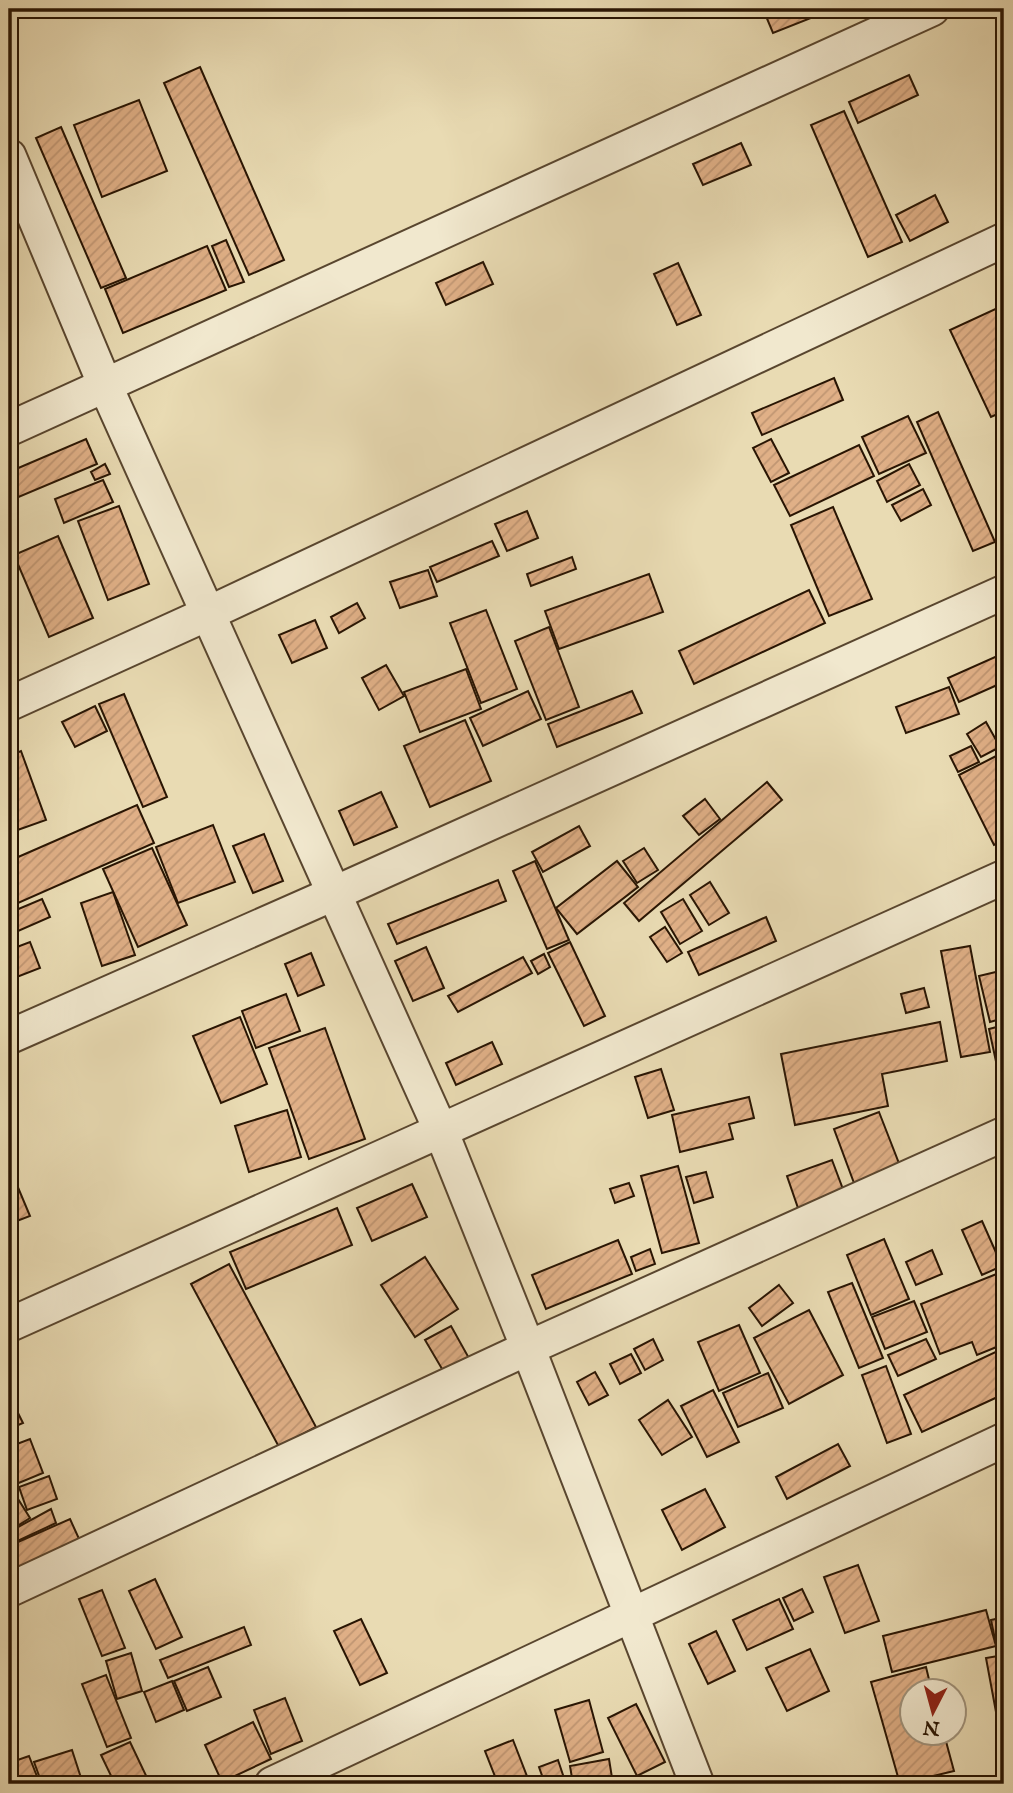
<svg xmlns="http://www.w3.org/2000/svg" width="1013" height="1793" viewBox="0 0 1013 1793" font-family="'IM FELL English',serif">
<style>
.building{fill:url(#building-hatch);stroke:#291503;stroke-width:2}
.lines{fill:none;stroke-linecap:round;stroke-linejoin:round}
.minor-casing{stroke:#59462f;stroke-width:37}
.minor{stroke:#f1e8ce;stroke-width:33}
</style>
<defs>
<pattern id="building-hatch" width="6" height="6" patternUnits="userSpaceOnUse" patternTransform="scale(1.75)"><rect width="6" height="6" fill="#e0b087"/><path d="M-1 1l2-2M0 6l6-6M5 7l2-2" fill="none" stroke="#c09673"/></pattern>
</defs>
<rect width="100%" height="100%" fill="#e9dbb3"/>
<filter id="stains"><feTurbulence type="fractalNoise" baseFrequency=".00286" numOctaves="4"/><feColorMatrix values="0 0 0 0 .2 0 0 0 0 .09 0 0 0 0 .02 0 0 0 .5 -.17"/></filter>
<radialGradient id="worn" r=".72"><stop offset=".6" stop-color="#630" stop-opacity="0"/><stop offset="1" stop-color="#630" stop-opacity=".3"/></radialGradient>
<g class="building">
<polygon points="763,9 813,9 816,16 773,33"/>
<polygon points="200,67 284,260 249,275 164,83"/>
<polygon points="909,75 918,95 858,123 849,102"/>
<polygon points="139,100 167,171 102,197 74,125"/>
<polygon points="844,111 902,242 868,257 811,125"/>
<polygon points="61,127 126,278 101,288 36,138"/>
<polygon points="741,143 751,165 703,185 693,164"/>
<polygon points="935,195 948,222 910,241 896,215"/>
<polygon points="226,240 244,282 229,287 212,246"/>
<polygon points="207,246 226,290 123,333 105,289"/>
<polygon points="483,262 493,284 446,305 436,283"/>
<polygon points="678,263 701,315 677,325 654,274"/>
<polygon points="1004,305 1004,411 991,417 950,330"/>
<polygon points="834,378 843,400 762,435 752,413"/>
<polygon points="938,412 995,542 973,551 917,422"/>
<polygon points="908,416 926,453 879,474 862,437"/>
<polygon points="86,439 97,464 9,501 9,472"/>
<polygon points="771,439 789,473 771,482 753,448"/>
<polygon points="859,445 874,476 790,516 774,485"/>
<polygon points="105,464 110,474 95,480 91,472"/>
<polygon points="909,464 920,485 887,502 877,481"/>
<polygon points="103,480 113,502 64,523 55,499"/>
<polygon points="923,489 931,505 901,521 892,505"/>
<polygon points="119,506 149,584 108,600 78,521"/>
<polygon points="833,507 872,599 829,616 791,525"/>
<polygon points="527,511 538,538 507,551 495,524"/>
<polygon points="58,536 93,618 49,637 14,555"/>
<polygon points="492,541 499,556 437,582 430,567"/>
<polygon points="572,557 576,569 531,586 527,574"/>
<polygon points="428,570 437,596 400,608 390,582"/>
<polygon points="649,574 663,612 559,649 545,611"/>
<polygon points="809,590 825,623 694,684 679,651"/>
<polygon points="357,603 365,618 339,633 331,617"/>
<polygon points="486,610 517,689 481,703 450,623"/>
<polygon points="315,620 327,648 292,663 279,635"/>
<polygon points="549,627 579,707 546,720 515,641"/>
<polygon points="1004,653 1004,682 959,702 948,678"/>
<polygon points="386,665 404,696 379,710 362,678"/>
<polygon points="466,669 481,709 420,732 404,692"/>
<polygon points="949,687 959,714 906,733 896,707"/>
<polygon points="528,691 541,719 483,746 470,718"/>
<polygon points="632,691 642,713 557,747 548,724"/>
<polygon points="124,694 167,797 143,807 99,704"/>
<polygon points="95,706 107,731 75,747 62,722"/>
<polygon points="465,720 491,781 430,807 404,746"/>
<polygon points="986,722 1000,747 981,757 967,734"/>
<polygon points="971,746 979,762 958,772 950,756"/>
<polygon points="21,751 46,820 9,833 9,756"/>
<polygon points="1004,752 1004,840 994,845 959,775"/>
<polygon points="767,782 782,800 639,921 624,903"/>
<polygon points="381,792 397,827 354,845 339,811"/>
<polygon points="705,799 720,819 699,835 683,816"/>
<polygon points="137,805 154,843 9,907 9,861"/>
<polygon points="213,825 235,882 178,903 156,847"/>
<polygon points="579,826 590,846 543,872 532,852"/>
<polygon points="264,834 283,881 253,893 233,846"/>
<polygon points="152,848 187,925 138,947 103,869"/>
<polygon points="644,848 658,870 637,883 623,861"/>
<polygon points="535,861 569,940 547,949 513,871"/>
<polygon points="617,861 638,887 577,934 556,908"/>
<polygon points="498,880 506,901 397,944 388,924"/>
<polygon points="710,882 729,913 709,925 690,895"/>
<polygon points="113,892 135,955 102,966 81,903"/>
<polygon points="42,899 50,917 9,935 9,913"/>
<polygon points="683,899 702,931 680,944 661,912"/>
<polygon points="766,917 776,941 699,975 688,952"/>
<polygon points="665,927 682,953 667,962 650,937"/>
<polygon points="30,942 40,968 9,980 9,950"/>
<polygon points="570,942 605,1016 584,1026 548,953"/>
<polygon points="970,946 990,1052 961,1057 941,951"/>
<polygon points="426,947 444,988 413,1001 395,961"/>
<polygon points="311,953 324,985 298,996 285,964"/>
<polygon points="544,954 550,967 538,974 531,961"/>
<polygon points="523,957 532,973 458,1012 448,996"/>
<polygon points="1004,970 1004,1018 990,1022 979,976"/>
<polygon points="924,988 929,1007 906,1013 901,994"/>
<polygon points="286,994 300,1031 256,1048 242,1011"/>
<polygon points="240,1017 267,1084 221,1103 193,1036"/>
<polygon points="940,1022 947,1061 882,1074 888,1106 795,1125 781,1054"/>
<polygon points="1004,1025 1004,1079 1000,1080 989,1029"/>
<polygon points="325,1028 365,1139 309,1159 269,1048"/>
<polygon points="492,1042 502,1064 456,1085 446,1063"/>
<polygon points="661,1069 674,1110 648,1118 635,1077"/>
<polygon points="749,1097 754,1118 729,1124 733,1139 680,1152 672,1115"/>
<polygon points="287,1110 301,1157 249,1172 235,1126"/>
<polygon points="879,1112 900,1166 854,1183 834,1129"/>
<polygon points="832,1160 844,1192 798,1208 787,1176"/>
<polygon points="9,1166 30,1216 9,1224"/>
<polygon points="678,1166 699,1243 662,1253 641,1176"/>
<polygon points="706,1172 713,1197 694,1203 686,1177"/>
<polygon points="629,1183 634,1196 615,1203 610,1189"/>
<polygon points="412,1184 427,1217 372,1241 357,1208"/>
<polygon points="337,1208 352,1245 246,1289 230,1252"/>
<polygon points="982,1221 1002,1266 982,1275 962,1230"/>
<polygon points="884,1239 909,1299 871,1315 847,1255"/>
<polygon points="618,1240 632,1274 546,1309 532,1275"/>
<polygon points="650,1249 655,1264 636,1271 631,1257"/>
<polygon points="932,1250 942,1274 916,1285 906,1262"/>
<polygon points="425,1257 458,1309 415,1337 381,1285"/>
<polygon points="229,1264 316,1427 279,1447 191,1284"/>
<polygon points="1004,1271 1004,1344 977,1355 972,1342 940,1354 921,1304"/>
<polygon points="852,1283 883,1358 859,1368 828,1292"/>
<polygon points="779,1285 793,1303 762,1326 749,1308"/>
<polygon points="914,1301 927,1332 885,1349 872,1317"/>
<polygon points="809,1310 843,1375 789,1404 754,1338"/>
<polygon points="739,1325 760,1373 719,1391 698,1342"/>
<polygon points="451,1326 470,1360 445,1374 425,1340"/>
<polygon points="653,1339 663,1360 645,1370 634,1349"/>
<polygon points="926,1339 936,1359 898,1376 888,1355"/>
<polygon points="1004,1348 1004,1394 922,1432 904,1395"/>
<polygon points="631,1354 641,1373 620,1384 610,1364"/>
<polygon points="886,1366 911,1434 887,1443 862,1375"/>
<polygon points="595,1372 608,1395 589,1405 577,1382"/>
<polygon points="768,1373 783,1408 738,1427 723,1393"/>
<polygon points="713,1390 739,1442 707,1457 681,1406"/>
<polygon points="668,1400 692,1437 662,1455 639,1420"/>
<polygon points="13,1403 23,1423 9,1429 9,1404"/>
<polygon points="30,1439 43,1473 9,1487 9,1447"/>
<polygon points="838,1444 850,1466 787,1499 776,1477"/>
<polygon points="49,1476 57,1499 27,1510 19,1487"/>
<polygon points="705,1489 725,1527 682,1550 662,1510"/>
<polygon points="13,1491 30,1518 11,1530 9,1526 9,1494"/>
<polygon points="51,1509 56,1523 9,1545 9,1532"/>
<polygon points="70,1519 80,1541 9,1573 9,1546"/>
<polygon points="858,1565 879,1621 845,1633 824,1577"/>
<polygon points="155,1579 182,1637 156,1649 129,1591"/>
<polygon points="802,1589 813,1612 794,1621 783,1598"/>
<polygon points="102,1590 125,1648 102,1656 79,1599"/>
<polygon points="779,1599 793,1629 747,1650 733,1620"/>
<polygon points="986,1610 996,1646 892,1672 883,1636"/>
<polygon points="1004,1617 1004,1653 998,1654 991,1620"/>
<polygon points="361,1619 387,1673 360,1685 334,1631"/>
<polygon points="244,1627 251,1645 168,1678 160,1660"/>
<polygon points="716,1631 735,1671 708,1684 689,1644"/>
<polygon points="810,1649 829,1691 787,1711 766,1668"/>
<polygon points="131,1653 142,1691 117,1699 106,1661"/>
<polygon points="1004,1655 1004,1738 1001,1739 986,1658"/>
<polygon points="208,1667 221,1697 187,1711 174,1681"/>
<polygon points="926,1667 932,1692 912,1692 912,1734 944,1734 954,1771 900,1784 871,1682"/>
<polygon points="106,1675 131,1738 107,1747 82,1684"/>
<polygon points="172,1681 184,1710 156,1722 144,1692"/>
<polygon points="285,1698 302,1741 271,1754 254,1710"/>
<polygon points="589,1700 603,1752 570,1762 555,1710"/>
<polygon points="636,1704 665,1762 637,1776 608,1718"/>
<polygon points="253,1722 271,1759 222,1782 205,1745"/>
<polygon points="513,1740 530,1784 498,1784 485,1751"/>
<polygon points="130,1742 150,1784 115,1784 101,1755"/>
<polygon points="72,1750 83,1784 42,1784 34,1762"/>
<polygon points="29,1756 40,1784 9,1784 9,1763"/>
<polygon points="609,1759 613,1784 573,1784 570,1766"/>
<polygon points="558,1760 566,1784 545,1784 539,1767"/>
</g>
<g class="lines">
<defs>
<g id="minor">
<polyline points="9,156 105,385 441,1131 528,1348 697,1784"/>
<polyline points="9,429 932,9"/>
<polyline points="9,704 207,614 1004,240"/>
<polyline points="9,1037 335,893 1004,592"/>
<polyline points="9,1325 1004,877"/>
<polyline points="9,1590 528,1348 1004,1134"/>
<polyline points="272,1784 1004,1440"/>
</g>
</defs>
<use href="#minor" class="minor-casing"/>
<use href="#minor" class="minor"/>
</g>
<rect width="1013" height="1793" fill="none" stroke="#e9dbb3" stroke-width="35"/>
<rect x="10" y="10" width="992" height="1772" fill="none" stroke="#291503" stroke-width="3.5"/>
<rect x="18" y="18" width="978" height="1758" fill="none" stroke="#291503" stroke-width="2"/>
<g transform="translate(933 1712) rotate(186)"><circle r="33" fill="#f1e8ce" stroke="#a1947d" stroke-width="2"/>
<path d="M0-5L12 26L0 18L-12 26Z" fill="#8f2418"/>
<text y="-10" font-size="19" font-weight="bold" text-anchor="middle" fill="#291503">N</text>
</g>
<rect width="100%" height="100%" filter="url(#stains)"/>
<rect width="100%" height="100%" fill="url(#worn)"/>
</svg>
